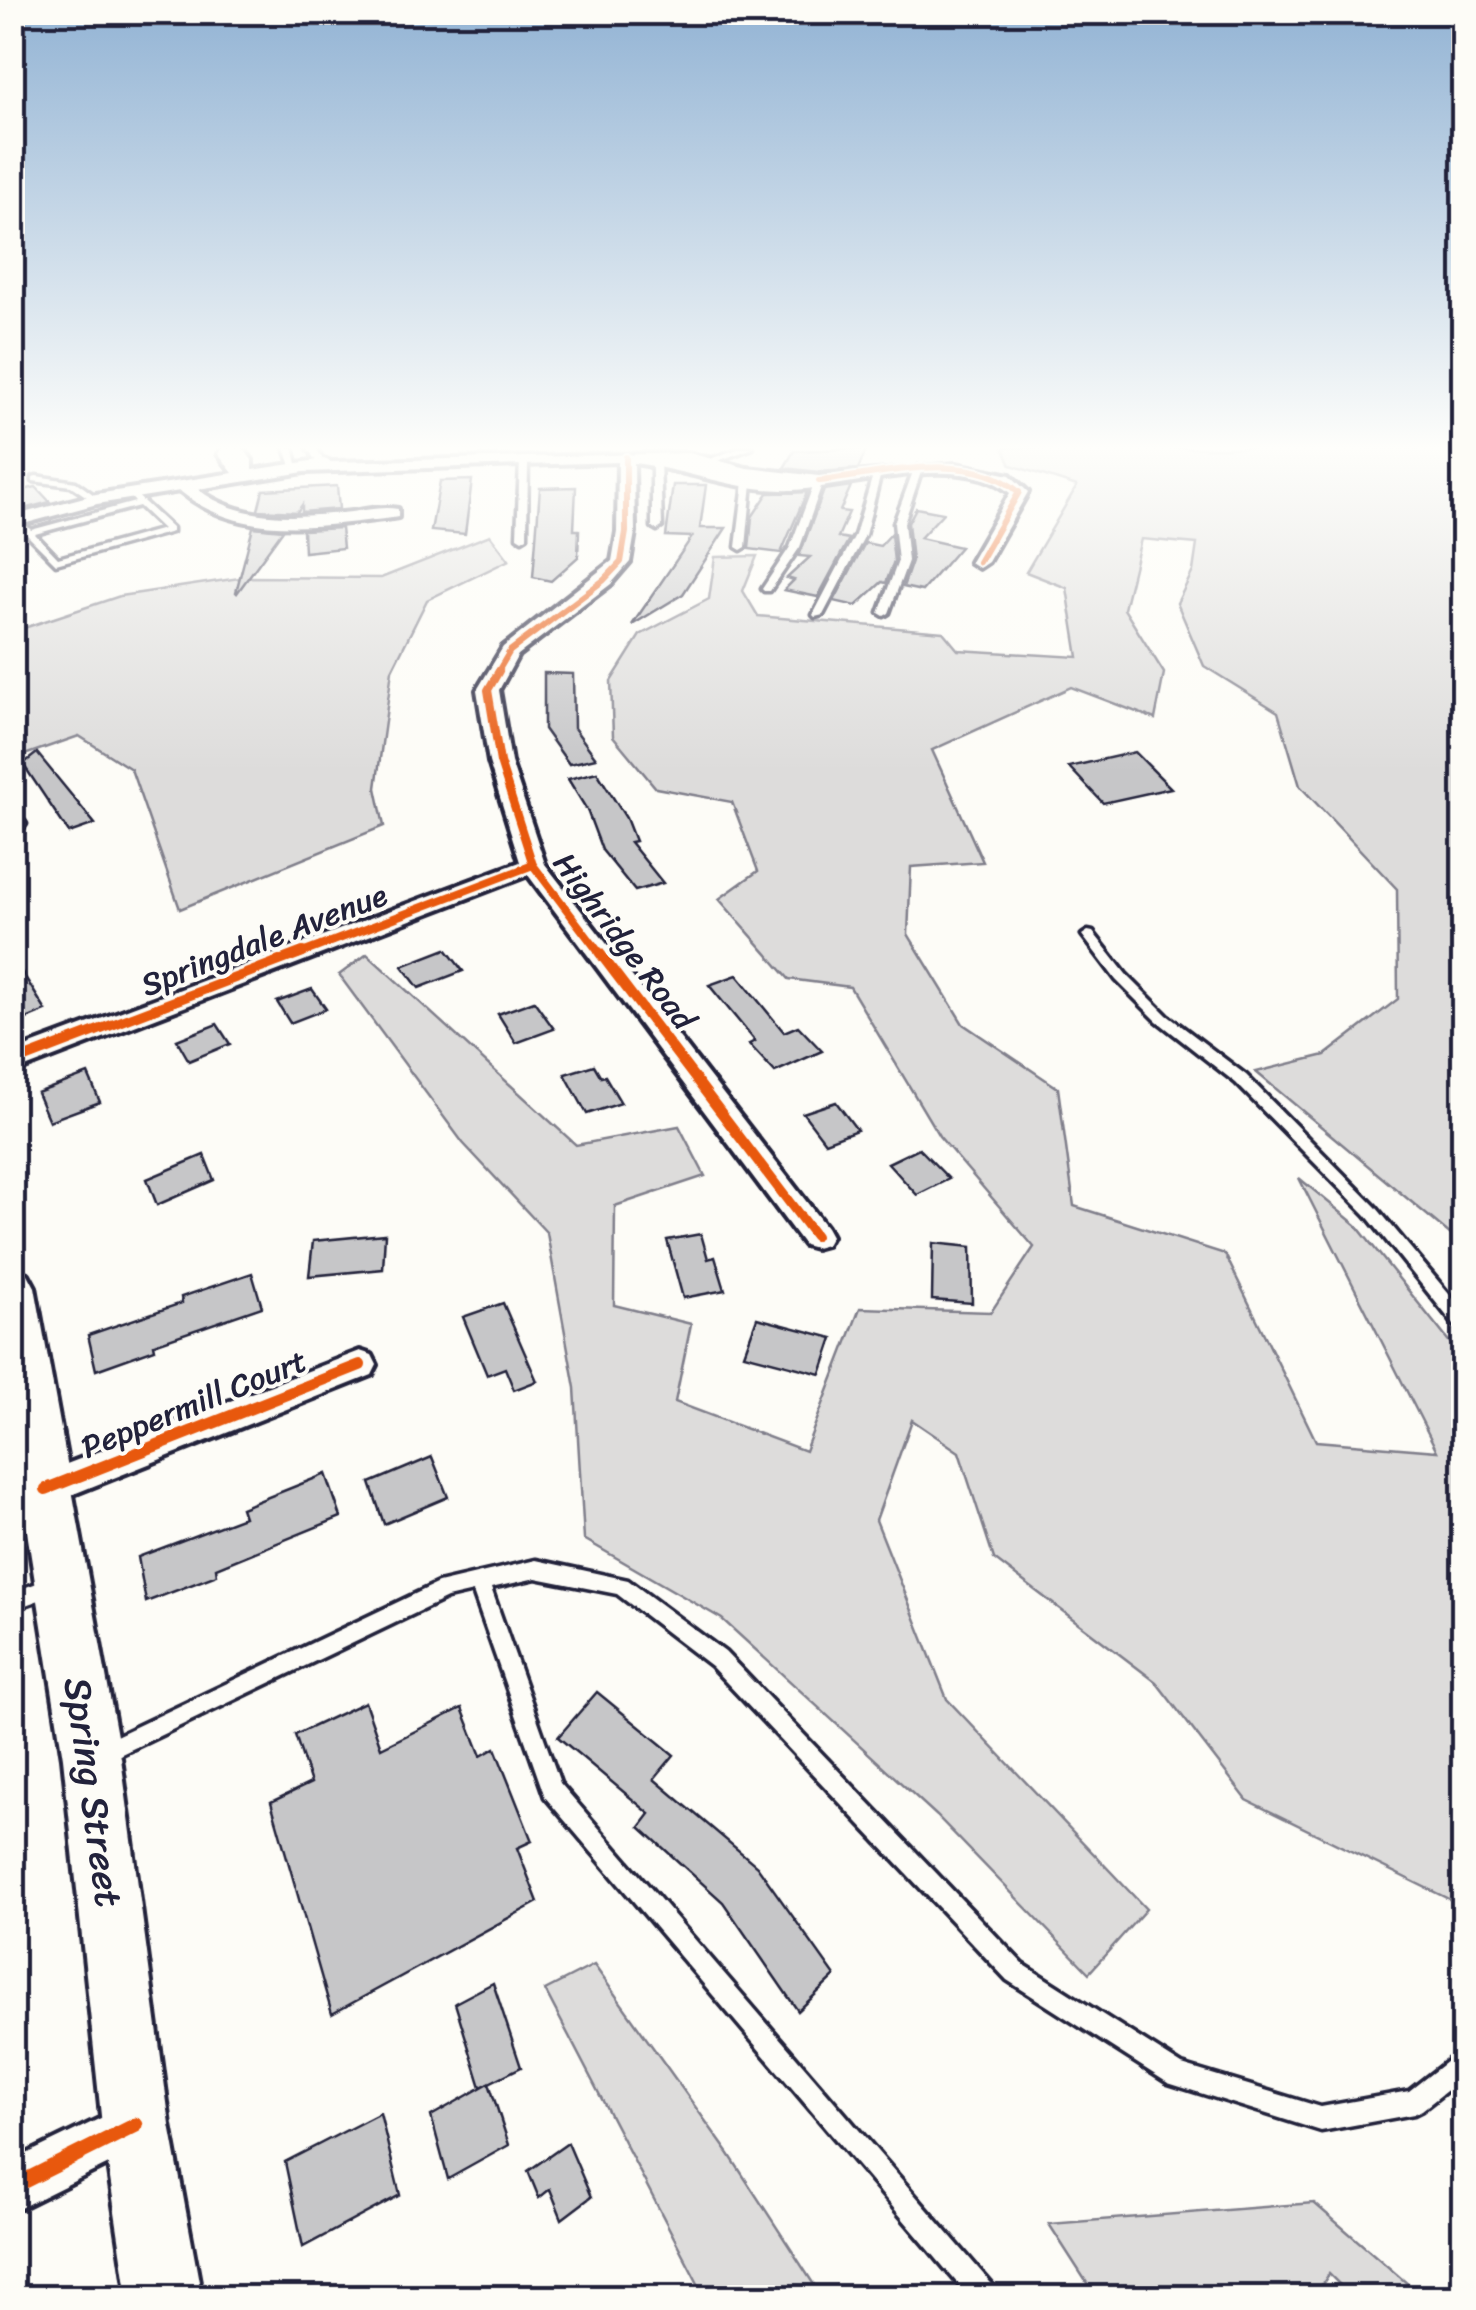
<svg xmlns="http://www.w3.org/2000/svg" width="1476" height="2310" viewBox="0 0 1476 2310" font-family="Sriracha,sans-serif">
<style>
.green{fill:#dddcdb;stroke:#807f8b;stroke-width:2.5}
.building{fill:#c6c6c8;stroke:#22223b;stroke-width:2.5}
.lines{fill:none;stroke-linecap:round;stroke-linejoin:round}
.lane-casing{stroke:#22223b;stroke-width:7}
.street-casing{stroke:#22223b;stroke-width:8}
.secondary-casing{stroke:#22223b;stroke-width:8}
.lane{fill:#fdfcf7;fill-rule:evenodd}
.street{fill:#fdfcf7;fill-rule:evenodd}
.secondary{fill:#fdfcf7;fill-rule:evenodd}
.cycleway-far4-casing{stroke:#fdfcf7;stroke-width:10}
.cycleway-far3-casing{stroke:#fdfcf7;stroke-width:12}
.cycleway-far2-casing{stroke:#fdfcf7;stroke-width:16}
.cycleway-far1-casing{stroke:#fdfcf7;stroke-width:19}
.cycleway-casing{stroke:#fdfcf7;stroke-width:21}
.cycleway-far4{stroke:#e8590c;stroke-width:6}
.cycleway-far3{stroke:#e8590c;stroke-width:8}
.cycleway-far2{stroke:#e8590c;stroke-width:10}
.cycleway-far1{stroke:#e8590c;stroke-width:12}
.cycleway{stroke:#e8590c;stroke-width:15}
.labels{text-anchor:middle;dominant-baseline:central;stroke-width:8;stroke-linejoin:round;paint-order:stroke}
.street-label{font-size:32px;fill:#22223b;stroke:#fdfcf7}
.near-street-label{font-size:38px;fill:#22223b;stroke:#fdfcf7}
</style>
<rect width="100%" height="100%" fill="#fdfcf7"/>
<filter id="ink" filterUnits="userSpaceOnUse"><feTurbulence type="fractalNoise" baseFrequency=".01" numOctaves="2"/><feDisplacementMap in="SourceGraphic" scale="20" xChannelSelector="R" yChannelSelector="G"/><feConvolveMatrix kernelMatrix="1 2 1 2 8 2 1 2 1" color-interpolation-filters="sRGB"/></filter>
<g filter="url(#ink)">
<g class="green">
<polygon points="1003,448 1463,448 1463,1245 1256,1072 1325,1055 1398,999 1397,889 1300,786 1278,712 1204,666 1177,603 1193,571 1197,544 1141,539 1124,609 1164,673 1155,719 1071,687 932,750 983,862 911,867 908,934 963,1024 1058,1088 1074,1206 1225,1254 1316,1441 1437,1451 1299,1178 1356,1225 1463,1359 1463,1906 1247,1800 1156,1682 994,1559 959,1452 912,1420 876,1520 947,1699 1146,1909 1089,1973 937,1816 722,1619 584,1539 575,1388 547,1233 463,1143 339,975 367,954 576,1145 679,1126 705,1176 615,1206 614,1305 691,1324 675,1402 805,1451 860,1308 991,1312 1034,1247 939,1136 850,987 789,979 719,899 758,871 732,802 656,788 613,736 611,681 640,635 709,599 715,557 757,556 743,591 758,616 943,632 958,650 1078,657 1067,588 1026,572 1077,486 1011,465"/>
<polygon points="490,535 509,560 427,600 392,670 376,788 384,826 180,909 131,769 79,736 13,759 12,632 120,596 246,577 381,578"/>
<polygon points="594,1965 729,2154 822,2297 705,2297 545,1990"/>
<polygon points="1314,2203 1423,2297 1352,2297 1329,2274 1314,2297 1096,2297 1049,2224"/>
</g>
<g class="building">
<polygon points="867,448 858,469 819,472 784,468 794,451"/>
<polygon points="472,480 465,534 431,531 440,481"/>
<polygon points="673,485 706,485 700,528 726,528 683,594 632,625 692,537 666,536"/>
<polygon points="337,486 339,509 302,512 302,505 297,512 258,510 263,490"/>
<polygon points="851,486 840,511 849,512 838,537 849,539 818,597 784,590 794,580 787,578 810,557 799,556 824,490"/>
<polygon points="36,487 50,502 12,512 12,493"/>
<polygon points="576,487 574,530 579,530 578,557 551,581 533,577 540,488"/>
<polygon points="807,492 781,553 749,549 752,517 768,493"/>
<polygon points="916,508 943,513 920,538 960,547 922,591 903,587 912,561 908,523"/>
<polygon points="253,527 283,530 237,593 236,592"/>
<polygon points="341,528 343,548 304,552 303,530"/>
<polygon points="891,534 894,561 886,583 882,582 856,606 834,601 865,543 880,546"/>
<polygon points="544,673 573,674 574,728 596,758 569,764 544,729"/>
<polygon points="1135,752 1171,788 1103,803 1069,767"/>
<polygon points="37,753 95,824 69,833 23,764"/>
<polygon points="597,772 626,818 635,841 630,842 663,883 635,891 602,850 587,810 568,779"/>
<polygon points="446,949 463,971 419,988 402,966"/>
<polygon points="12,956 46,1011 12,1025"/>
<polygon points="737,975 784,1032 798,1026 822,1051 775,1072 749,1044 755,1041 709,985"/>
<polygon points="312,989 326,1009 290,1023 277,1002"/>
<polygon points="534,1001 554,1029 516,1043 498,1014"/>
<polygon points="217,1024 230,1044 189,1061 177,1040"/>
<polygon points="594,1065 601,1077 605,1076 621,1103 587,1114 565,1074"/>
<polygon points="88,1074 100,1102 49,1121 37,1093"/>
<polygon points="836,1102 857,1130 825,1142 803,1113"/>
<polygon points="919,1148 949,1179 917,1195 888,1163"/>
<polygon points="204,1155 214,1180 157,1205 147,1179"/>
<polygon points="385,1234 383,1269 309,1276 313,1241"/>
<polygon points="701,1234 708,1259 715,1257 725,1290 683,1298 667,1240"/>
<polygon points="933,1243 971,1247 972,1303 932,1300"/>
<polygon points="252,1273 262,1307 154,1344 155,1349 96,1370 88,1335 182,1303 181,1297"/>
<polygon points="503,1303 537,1381 514,1390 505,1368 487,1375 463,1317"/>
<polygon points="757,1318 833,1338 821,1374 744,1354"/>
<polygon points="432,1457 448,1497 384,1524 370,1483"/>
<polygon points="326,1474 341,1517 216,1568 217,1575 146,1602 138,1557 244,1517 241,1508"/>
<polygon points="597,1692 674,1755 654,1779 757,1866 835,1976 798,2011 723,1902 640,1827 650,1814 558,1737"/>
<polygon points="365,1702 381,1748 462,1708 481,1756 495,1748 532,1841 517,1848 538,1902 332,2014 271,1802 311,1783 295,1735"/>
<polygon points="493,1983 521,2067 481,2087 455,2003"/>
<polygon points="489,2083 509,2145 448,2179 431,2116"/>
<polygon points="380,2113 400,2195 303,2247 285,2162"/>
<polygon points="568,2143 591,2197 562,2219 550,2189 539,2198 528,2171"/>
</g>
<g class="lines">
<defs>
<g id="lane">
<polygon points="285,448 293,448 299,471 292,469"/>
<polygon points="308,448 316,448 326,465 325,467 319,467"/>
<polygon points="740,448 753,448 698,468 691,466"/>
<polygon points="656,456 660,459 662,527 657,530 652,527 652,459"/>
<polygon points="524,457 528,460 527,537 522,540 517,537 520,460"/>
<polygon points="918,466 922,469 904,523 908,561 889,613 884,616 879,613 898,561 894,523 914,469"/>
<polygon points="873,475 880,477 865,535 823,615 815,617 813,615 855,535"/>
<polygon points="36,476 76,482 100,499 93,501 71,486 33,481 33,477"/>
<polygon points="819,478 823,481 800,547 770,591 764,591 762,589 790,547 815,481"/>
<polygon points="748,479 752,482 746,547 741,550 736,547 744,482"/>
<path d="M 131,490 L 172,528 L 172,532 L 56,564 L 13,521 L 20,519 L 31,530 L 135,502 L 127,493 ZM 139,506 L 163,529 L 58,558 L 35,534 Z"/>
<polygon points="12,820 24,821 26,824 24,827 12,828"/>
<polygon points="1088,931 1093,932 1126,974 1167,1015 1246,1075 1376,1207 1464,1312 1464,1332 1458,1330 1366,1215 1236,1083 1157,1021 1116,980 1082,935"/>
<polygon points="536,1560 628,1580 725,1652 1023,1964 1182,2065 1321,2107 1409,2091 1456,2054 1464,2050 1464,2077 1422,2110 1414,2114 1321,2131 1168,2083 1007,1980 711,1666 617,1594 536,1578 491,1588 560,1783 996,2289 1000,2298 970,2298 545,1797 473,1592 447,1598 107,1761 100,1764 93,1761 90,1754 93,1747 438,1583"/>
<polygon points="54,1577 61,1580 64,1586 61,1592 12,1610 12,1592"/>
</g>
<g id="street">
<path d="M 222,448 L 243,448 L 252,460 L 252,470 L 324,459 L 331,462 L 689,453 L 747,468 L 819,476 L 956,464 L 1010,475 L 1028,492 L 988,562 L 979,568 L 970,562 L 1010,493 C 962,451 852,487 793,490 C 739,492 687,470 634,463 L 635,532 L 630,562 L 611,584 L 518,655 L 499,690 L 511,762 L 545,864 L 826,1227 L 831,1236 L 826,1245 L 815,1248 L 804,1245 L 528,875 L 12,1073 L 12,1052 L 520,862 L 489,762 L 477,690 L 503,647 L 612,561 L 617,532 L 618,462 L 304,472 L 198,489 C 241,523 299,517 351,512 C 366,510 383,506 398,509 L 398,517 L 392,518 C 320,526 240,541 180,491 L 97,504 L 12,527 L 12,516 L 96,494 L 233,473 L 218,454 Z"/>
<polygon points="360,1351 372,1355 377,1365 372,1375 46,1505 33,1501 28,1489 33,1477"/>
<polygon points="136,2101 153,2108 160,2125 153,2142 12,2212 12,2161"/>
</g>
<polygon id="secondary" points="12,1269 28,1274 35,1287 121,1758 170,2125 202,2298 128,2298 102,2125 63,1758 12,1437"/>
</defs>
<use href="#lane" class="lane-casing"/>
<use href="#street" class="street-casing"/>
<use href="#secondary" class="secondary-casing"/>
<use href="#lane" class="lane"/>
<use href="#street" class="street"/>
<use href="#secondary" class="secondary"/>
<defs>
<g id="cycleway-far4">
<path d="M 819,481 C 880,475 969,448 1019,492 L 979,562"/>
<polyline points="497,673 510,651 604,580 621,562 626,532 626,457"/>
</g>
<g id="cycleway-far3">
<polyline points="499,671 488,690 500,762 533,865 601,955"/>
<polyline points="297,955 533,865"/>
</g>
<g id="cycleway-far2">
<polyline points="599,952 815,1236"/>
<polyline points="12,1063 303,952"/>
</g>
<polyline id="cycleway-far1" points="46,1489 360,1365"/>
<polyline id="cycleway" points="12,2187 136,2125"/>
</defs>
<use href="#cycleway-far4" class="cycleway-far4-casing"/>
<use href="#cycleway-far3" class="cycleway-far3-casing"/>
<use href="#cycleway-far2" class="cycleway-far2-casing"/>
<use href="#cycleway-far1" class="cycleway-far1-casing"/>
<use href="#cycleway" class="cycleway-casing"/>
<use href="#cycleway-far4" class="cycleway-far4"/>
<use href="#cycleway-far3" class="cycleway-far3"/>
<use href="#cycleway-far2" class="cycleway-far2"/>
<use href="#cycleway-far1" class="cycleway-far1"/>
<use href="#cycleway" class="cycleway"/>
</g>
</g>
<linearGradient id="sky" x2="0" y2="1"><stop stop-color="#92b3d4"/><stop offset="0.58" stop-color="#fefefb"/><stop offset="1" stop-color="#fefefb" stop-opacity="0"/></linearGradient>
<rect width="1476" height="772" fill="url(#sky)"/>
<g class="labels">
<g class="street-label">
<text transform="translate(264 940) rotate(-21)">Springdale Avenue</text>
<text transform="translate(624 941) rotate(53)">Highridge Road</text>
<text transform="translate(194 1404) rotate(-22)">Peppermill Court</text>
</g>
<g class="near-street-label">
<text transform="translate(93 1792) rotate(82)">Spring Street</text>
</g>
</g>
<rect width="1476" height="2310" fill="none" stroke="#fdfcf7" stroke-width="50"/>
<rect x="25" y="25" width="1426" height="2260" fill="none" stroke="#22223b" stroke-width="4" filter="url(#ink)"/>
</svg>
